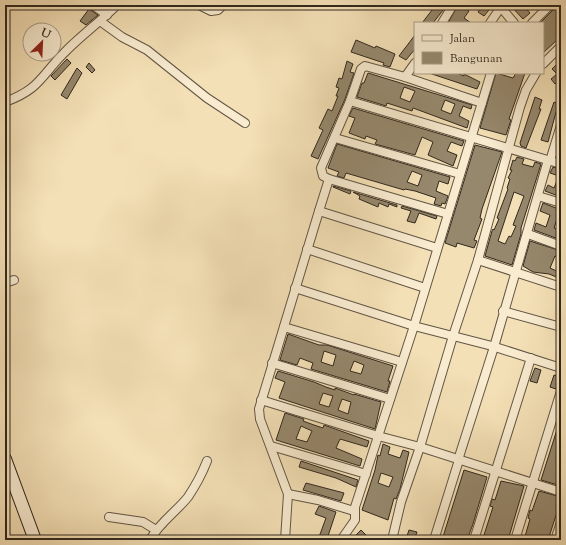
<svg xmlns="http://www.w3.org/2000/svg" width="566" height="545" viewBox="0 0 566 545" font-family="'Sorts Mill Goudy',serif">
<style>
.building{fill:#96886d;stroke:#31281e;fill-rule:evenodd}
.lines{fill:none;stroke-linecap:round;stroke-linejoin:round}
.street-casing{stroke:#625644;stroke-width:10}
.secondary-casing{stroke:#31281e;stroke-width:14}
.street{stroke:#f8ebd0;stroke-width:8}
.secondary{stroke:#f8ebd0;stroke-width:12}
</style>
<rect width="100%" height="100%" fill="#f4e0b6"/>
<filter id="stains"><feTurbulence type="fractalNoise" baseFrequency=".005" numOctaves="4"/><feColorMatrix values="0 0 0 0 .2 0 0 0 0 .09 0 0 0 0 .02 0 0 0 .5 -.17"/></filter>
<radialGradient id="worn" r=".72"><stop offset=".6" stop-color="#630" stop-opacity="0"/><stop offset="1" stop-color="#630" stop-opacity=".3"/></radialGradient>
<g class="building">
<polygon points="436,5 447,5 433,23 422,23"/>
<polygon points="458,5 468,5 466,9 469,11 464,18 471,23 448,23"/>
<polygon points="483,5 493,5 484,16 478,12"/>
<polygon points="510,5 523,5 530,13 523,19"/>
<polygon points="555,5 561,5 561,38 557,42 556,41 543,53 543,23 540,23 554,9"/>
<polygon points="89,9 98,15 86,25 80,21"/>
<polygon points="415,35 415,49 406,60 399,56"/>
<polygon points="356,40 375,48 376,46 395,54 390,67 383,65 384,63 351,52"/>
<polygon points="67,59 71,63 55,80 51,76"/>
<polygon points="561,60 561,79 555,84 551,79 557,74 552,69"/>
<polygon points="347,61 353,64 350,72 354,73 345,99 318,159 311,156 323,130 319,128 328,109 332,111 338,96 336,96 339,88 336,87 339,78 342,79"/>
<polygon points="89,63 95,70 92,73 86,67"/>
<polygon points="77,68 82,73 67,99 61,95"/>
<path d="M 368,73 L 472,105 L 471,109 L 463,106 L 459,116 L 469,121 L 467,128 L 413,108 L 412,111 L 387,103 L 386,106 L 357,97 L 362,83 L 364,83 ZM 404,87 L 415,91 L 410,102 L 400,98 ZM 445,100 L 455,104 L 451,114 L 441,110 Z"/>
<polygon points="429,73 457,73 464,76 464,74 480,82 477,89"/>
<polygon points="496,73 513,78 516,73 525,73 509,119 511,120 506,135 480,128"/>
<polygon points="535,97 542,100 539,109 541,109 526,148 521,146 520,143"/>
<polygon points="554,102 561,105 556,112 548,142 541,140"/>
<polygon points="353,108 464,141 462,146 451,142 447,151 457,155 453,166 428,155 433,142 422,137 415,155 375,144 377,140 366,136 365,139 349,133 355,118 349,116"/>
<path d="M 337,144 L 450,177 L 448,184 L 439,181 L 436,191 L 448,196 L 445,204 L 442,203 L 441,206 L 434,204 L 436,198 L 415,191 L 405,189 L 404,190 L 346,173 L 344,178 L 337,176 L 339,172 L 328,168 ZM 412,171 L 422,175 L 418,186 L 407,182 Z"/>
<polygon points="475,145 502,152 482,209 480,218 482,219 474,240 477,241 474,248 457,243 456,247 445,243"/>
<path d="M 517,157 L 524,159 L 522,164 L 533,167 L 535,162 L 541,164 L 521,228 L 521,234 L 512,265 L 485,256 L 492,231 L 493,229 L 494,230 L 499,219 L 497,218 L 508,189 L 507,188 L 510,179 L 508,178 L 512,170 L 510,170 L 513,160 L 515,161 ZM 514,192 L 524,196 L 513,225 L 516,226 L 511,237 L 509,236 L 505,244 L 498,241 Z"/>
<polygon points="553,167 561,169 561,197 545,191 548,185 554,188 559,176 550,173"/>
<polygon points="333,186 351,191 350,194 333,187"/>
<polygon points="353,192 397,205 397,207 389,204 388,207 379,203 378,207 359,199 360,196"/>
<polygon points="543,203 561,210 561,218 558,216 554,228 561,231 561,240 534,230 536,223 546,227 550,215 540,211"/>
<polygon points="402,206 437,216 436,219 419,213 415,223 407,221 411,211 401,208"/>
<polygon points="530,241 561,251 561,259 555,256 550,268 561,273 561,279 549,274 533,272 523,266"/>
<path d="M 288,334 L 319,345 L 327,345 L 393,366 L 388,381 L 390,381 L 387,392 L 311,369 L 313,363 L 300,358 L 297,365 L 280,360 ZM 324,351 L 336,355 L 333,366 L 321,362 ZM 354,361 L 364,365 L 361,374 L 350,371 Z"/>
<polygon points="535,368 541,370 537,383 530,381"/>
<path d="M 278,371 L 314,382 L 326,387 L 335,390 L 335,388 L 354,395 L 354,394 L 381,402 L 375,429 L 279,398 L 285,382 L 275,378 ZM 323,393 L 333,396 L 329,407 L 319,404 ZM 342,399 L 351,402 L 348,414 L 338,410 Z"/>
<polygon points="554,375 560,377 556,389 550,387"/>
<path d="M 285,413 L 304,419 L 303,421 L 314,425 L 323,428 L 324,425 L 369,441 L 367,447 L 340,439 L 336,448 L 362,459 L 360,466 L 276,440 ZM 301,426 L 312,431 L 307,442 L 296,439 Z"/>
<polygon points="560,420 561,446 556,458 561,460 561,486 541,480"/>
<path d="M 383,444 L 390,447 L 388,454 L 400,458 L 403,450 L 409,452 L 400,489 L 396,499 L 394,498 L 388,520 L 362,510 L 375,470 L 378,455 L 380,456 ZM 381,473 L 393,477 L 389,487 L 378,483 Z"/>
<polygon points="301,461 358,480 356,487 336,478 299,467"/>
<polygon points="464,470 487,477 473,524 467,540 453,538 452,540 442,540"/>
<polygon points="501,481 524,486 508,540 499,540 484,535 493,507 490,506 492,499 495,500"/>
<polygon points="306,483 344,493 341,501 303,490"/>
<polygon points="539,491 561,497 561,500 548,540 524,540 530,519 528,518 530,510 532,511"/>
<polygon points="319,506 336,512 327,539 319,537 326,518 315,514"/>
<polygon points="361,530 371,540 351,540"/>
<polygon points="409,530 417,532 414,540 406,539"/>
</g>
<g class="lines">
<defs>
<g id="street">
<polyline points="93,5 107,15"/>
<polyline points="199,5 211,11 218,10 223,5"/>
<polyline points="499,5 514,23"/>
<polyline points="100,21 122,37 147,50 207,98 245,123"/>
<polyline points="442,23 453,5"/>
<polyline points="490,23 501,7"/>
<polyline points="532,23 550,5"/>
<polyline points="543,64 561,46"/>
<polyline points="405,77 415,63"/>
<polyline points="350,101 561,164"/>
<path d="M 5,102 C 40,89 40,77 64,53 C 80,36 100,22 117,5"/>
<polyline points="335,138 460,174"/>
<polyline points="550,161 561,125"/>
<polyline points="329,179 319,211 437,248"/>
<polyline points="538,196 561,203"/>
<polyline points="448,214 329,179 323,176 321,168 350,101 361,69 365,66 405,77 482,103"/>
<polyline points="528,234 561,246"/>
<polyline points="307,249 425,288"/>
<polyline points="478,260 561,287"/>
<polyline points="5,283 14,280"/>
<polyline points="295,288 414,326 492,346 561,368"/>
<polyline points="503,311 561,327"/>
<polyline points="284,327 402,362"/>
<polyline points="272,363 390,399"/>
<polyline points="261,400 378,436 420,447 561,492"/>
<polyline points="271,446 366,474"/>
<polyline points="458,460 494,347 548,160"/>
<polyline points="288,494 318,500 354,511"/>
<polyline points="109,517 143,522 156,530"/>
<path d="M 150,540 C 159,523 176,512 188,497 C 196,485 202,474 207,461"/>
<polyline points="285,540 288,494 260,419 259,409 319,211"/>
<polyline points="341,540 355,520 355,507 414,326 491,73"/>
<polyline points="392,540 401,502 420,447 453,336 478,260 520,107 526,90 536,73"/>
<polyline points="434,540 459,460"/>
<polyline points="474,540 531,358"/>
<polyline points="515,540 561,391"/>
<polyline points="555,540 561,522"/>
</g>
<polyline id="secondary" points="5,459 35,540"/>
</defs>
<use href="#street" class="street-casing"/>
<use href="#secondary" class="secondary-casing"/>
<use href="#street" class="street"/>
<use href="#secondary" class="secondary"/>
</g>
<rect width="566" height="545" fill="none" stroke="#f4e0b6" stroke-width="20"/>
<rect x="6" y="6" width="554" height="533" fill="none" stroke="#31281e" stroke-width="2"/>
<rect x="10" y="10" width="546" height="525" fill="none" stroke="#31281e"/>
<rect x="414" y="22" width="130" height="52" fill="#f8ebd0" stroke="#a89d89"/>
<rect x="422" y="35" width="20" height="6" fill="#f8ebd0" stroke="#a89d89"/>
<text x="450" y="42" font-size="12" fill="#31281e">Jalan</text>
<rect x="422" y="52" width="20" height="12" fill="#96886d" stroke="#a89d89"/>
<text x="450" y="62" font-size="12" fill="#31281e">Bangunan</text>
<g transform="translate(42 42) rotate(24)"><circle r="19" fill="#f8ebd0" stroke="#a89d89"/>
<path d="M0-3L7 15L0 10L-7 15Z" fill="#8f2418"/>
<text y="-6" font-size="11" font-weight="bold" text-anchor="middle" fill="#31281e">U</text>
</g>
<rect width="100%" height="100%" filter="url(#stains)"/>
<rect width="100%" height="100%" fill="url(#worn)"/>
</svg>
